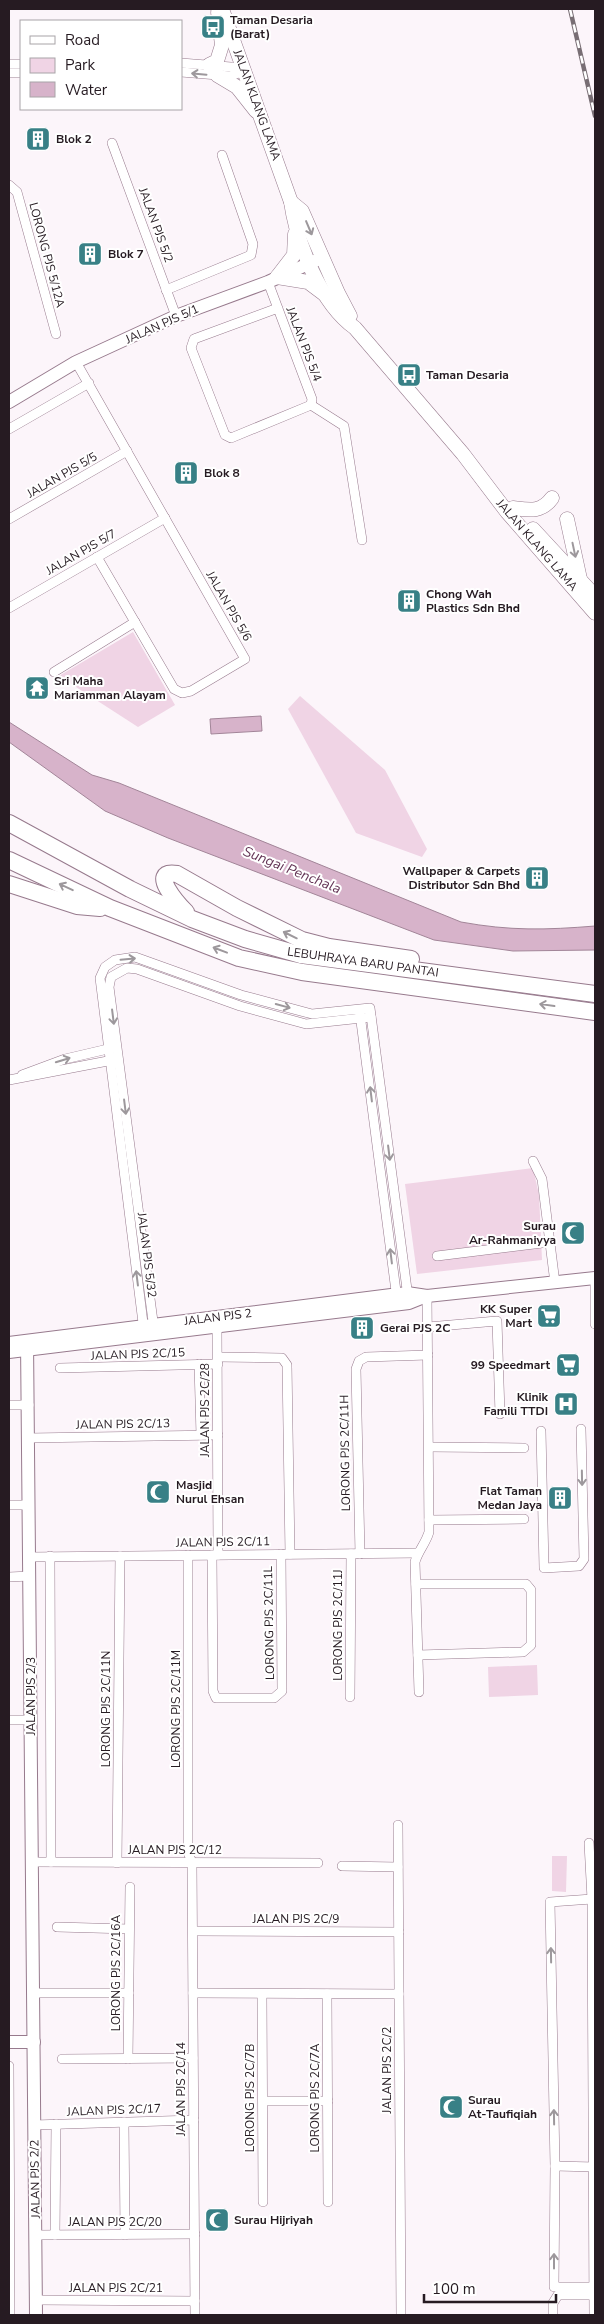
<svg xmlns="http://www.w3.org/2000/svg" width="604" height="2324" viewBox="0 0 604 2324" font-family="'Nunito Sans',sans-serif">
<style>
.green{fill:#f0d4e5}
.water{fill:#d7b3ca;stroke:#a28598}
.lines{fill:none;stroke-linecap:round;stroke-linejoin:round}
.street-casing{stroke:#977a8d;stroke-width:10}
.secondary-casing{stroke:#977a8d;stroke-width:14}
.primary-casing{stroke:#977a8d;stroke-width:15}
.highway-casing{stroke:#977a8d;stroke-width:18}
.street{stroke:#fff;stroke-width:9}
.secondary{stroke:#fff;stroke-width:12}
.primary{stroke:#fff;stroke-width:14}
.highway{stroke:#fff;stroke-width:16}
.rail-casing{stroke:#786e74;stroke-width:4.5}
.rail{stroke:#fff;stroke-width:2.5;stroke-dasharray:8;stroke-linecap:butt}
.oneway{stroke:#9d989c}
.labels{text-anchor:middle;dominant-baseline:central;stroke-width:4;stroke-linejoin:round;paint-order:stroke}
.poi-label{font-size:12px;font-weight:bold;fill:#261b22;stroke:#fff;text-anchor:start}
.street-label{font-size:12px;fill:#261b22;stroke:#fff}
.water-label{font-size:14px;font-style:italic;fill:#643556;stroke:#fff}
</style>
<rect width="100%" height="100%" fill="#fcf5fa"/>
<g class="green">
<polygon points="133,632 175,705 138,727 59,676"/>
<polygon points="300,696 385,770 427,849 422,857 356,833 288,709"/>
<polygon points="533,1168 539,1195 542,1260 417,1274 405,1184"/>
<polygon points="537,1665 538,1695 489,1697 488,1667"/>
<polygon points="552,1856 567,1856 566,1892 552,1891"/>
</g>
<g class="water">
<polygon points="261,716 262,731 211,734 210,719"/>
<path d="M 9,722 L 92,775 L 119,783 L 461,922 C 510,931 546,930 595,926 L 595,950 L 513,951 L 434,940 L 168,838 L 105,811 L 9,742 Z"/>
</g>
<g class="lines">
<defs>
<g id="street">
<polyline points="181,63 231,67 244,70"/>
<polyline points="9,64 21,64"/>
<polyline points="181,72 230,76 245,71"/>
<polyline points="9,73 21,73"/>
<polyline points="112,143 176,316"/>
<polyline points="9,185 17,192 56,334"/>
<polyline points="268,282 312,399 311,405 231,438 225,435 191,348 194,339 278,308"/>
<polyline points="166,290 251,255 253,244 222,155"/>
<polyline points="76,362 245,659 191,691 182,693 174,689 97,557"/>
<polyline points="311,405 344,426 362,540"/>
<polyline points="9,429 89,383"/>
<polyline points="9,519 127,451"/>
<polyline points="9,608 165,518"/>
<polyline points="54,672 135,622"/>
<polyline points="360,1014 397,1299"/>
<polyline points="22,1075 65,1059 112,1048"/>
<polyline points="9,1080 113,1060"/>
<polyline points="533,1161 542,1179 555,1283"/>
<polyline points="437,1256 550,1242"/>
<polyline points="595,1278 595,1324"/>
<polyline points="217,1326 218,1555"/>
<polyline points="428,1327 497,1321 500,1414"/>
<polyline points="154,1329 109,987 111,977 127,968 137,969 240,1006 306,1024 371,1017"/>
<polyline points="144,1331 100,978 105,967 115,960 135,957 241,995 312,1014 370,1008 408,1297"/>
<polyline points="218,1357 282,1358 287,1365 290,1554"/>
<polyline points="199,1364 201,1435"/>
<polyline points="60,1368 218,1364"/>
<polyline points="9,1405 29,1405"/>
<polyline points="541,1431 544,1568 579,1566 584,1559 581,1429"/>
<polyline points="29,1438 218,1435"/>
<polyline points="429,1447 524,1448"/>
<polyline points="9,1505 29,1505"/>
<polyline points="429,1520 524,1519"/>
<polyline points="360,1554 356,1369 359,1361 366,1357 428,1355"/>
<polyline points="188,1555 188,1852 192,1863 195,2315"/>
<polyline points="212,1555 213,1691 216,1698 274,1698 282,1691 281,1554"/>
<polyline points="50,1556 51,1862"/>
<polyline points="29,1557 418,1553"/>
<polyline points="9,1577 30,1576"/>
<polyline points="416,1584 526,1584 531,1590 531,1645 523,1652 418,1655"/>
<path d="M 419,1692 L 415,1562 C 418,1551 426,1543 429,1532 L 427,1296"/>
<polyline points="350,1697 351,1554"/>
<polyline points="9,1720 31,1720"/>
<polyline points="398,1825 401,2315"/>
<polyline points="589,1843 592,1899 594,2315"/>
<polyline points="32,1862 318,1863"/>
<polyline points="117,1863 120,1556"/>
<polyline points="342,1866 398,1867"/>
<polyline points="592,1899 550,1902 555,2166 554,2287 594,2287"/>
<polyline points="57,1927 129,1929"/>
<polyline points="193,1931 399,1932"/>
<polyline points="33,1993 129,1993"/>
<polyline points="193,1993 399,1994"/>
<polyline points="262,1994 263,2202"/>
<polyline points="327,1994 328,2202"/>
<polyline points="62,2059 193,2058"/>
<polyline points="128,2059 130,1887"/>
<polyline points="9,2066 10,2315"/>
<polyline points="263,2101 328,2101"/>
<polyline points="124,2122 125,2235"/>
<polyline points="34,2125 194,2120"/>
<polyline points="555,2166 595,2167"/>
<polyline points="36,2235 195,2234"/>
<polyline points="55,2235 56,2124"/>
<polyline points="36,2300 195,2301"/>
<polyline points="553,2315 553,2303 558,2295 594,2295"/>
</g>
<g id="secondary">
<polyline points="9,402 76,362 176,316 268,282 317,260"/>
<polyline points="27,1341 36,2315"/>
<polyline points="9,1343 407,1293 427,1296 595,1278"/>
<polyline points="9,1352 409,1303 424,1297"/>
<polyline points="9,2042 34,2042"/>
</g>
<g id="primary">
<path d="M 222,9 L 291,202 C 297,243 320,303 355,328 L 463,454 L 507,512 L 595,613"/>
<polyline points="209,65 217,61 222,45 218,12"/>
<polyline points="217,75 237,87 256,111"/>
<polyline points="291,202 302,211 338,293 350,316"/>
<polyline points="277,277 294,255 295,234"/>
<polyline points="277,277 308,282 324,294"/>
<path d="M 513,508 C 529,510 541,513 552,498"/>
<polyline points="567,519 580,579"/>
<polyline points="533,529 595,596"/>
</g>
<g id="highway">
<polyline points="9,823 130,889 192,919 245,939 301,955 595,994"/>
<polyline points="9,860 110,908 239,958 302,972 595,1012"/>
<polyline points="9,884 77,906 100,908"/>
<path d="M 186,912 C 180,906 146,869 177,874 L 237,908 L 302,940 L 329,947 L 411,959"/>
</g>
</defs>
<use href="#street" class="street-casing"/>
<use href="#secondary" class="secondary-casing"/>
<use href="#primary" class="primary-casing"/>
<use href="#highway" class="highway-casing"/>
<use href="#street" class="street"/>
<use href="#secondary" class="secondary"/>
<use href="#primary" class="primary"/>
<use href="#highway" class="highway"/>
<defs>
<polyline id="rail" points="570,9 595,116"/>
</defs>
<use href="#rail" class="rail-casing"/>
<use href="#rail" class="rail"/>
</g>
<defs><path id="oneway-shaft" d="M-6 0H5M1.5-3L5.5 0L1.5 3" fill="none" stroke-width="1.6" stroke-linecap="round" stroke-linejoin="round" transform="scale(1.25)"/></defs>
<g class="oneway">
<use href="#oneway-shaft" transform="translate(199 74) rotate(-175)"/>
<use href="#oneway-shaft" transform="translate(309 228) rotate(67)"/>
<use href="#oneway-shaft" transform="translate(574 550) rotate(78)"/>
<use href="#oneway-shaft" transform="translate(66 887) rotate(-155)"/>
<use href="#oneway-shaft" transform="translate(290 935) rotate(-154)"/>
<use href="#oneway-shaft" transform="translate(220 950) rotate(-159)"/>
<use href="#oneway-shaft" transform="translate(128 959) rotate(-5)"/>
<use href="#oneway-shaft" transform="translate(547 1005) rotate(-172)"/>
<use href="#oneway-shaft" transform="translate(283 1006) rotate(15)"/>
<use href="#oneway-shaft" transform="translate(113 1017) rotate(83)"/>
<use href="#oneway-shaft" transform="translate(63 1060) rotate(-17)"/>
<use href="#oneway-shaft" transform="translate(371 1094) rotate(-97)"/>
<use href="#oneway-shaft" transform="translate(125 1107) rotate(83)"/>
<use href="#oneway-shaft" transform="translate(389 1153) rotate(83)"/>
<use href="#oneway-shaft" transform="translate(391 1256) rotate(-97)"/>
<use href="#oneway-shaft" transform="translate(137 1278) rotate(-97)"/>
<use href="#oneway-shaft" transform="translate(582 1478) rotate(89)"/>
<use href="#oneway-shaft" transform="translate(551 1955) rotate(-91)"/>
<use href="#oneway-shaft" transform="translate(554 2117) rotate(-91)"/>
<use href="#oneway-shaft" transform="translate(554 2261) rotate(-90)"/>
</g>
<defs>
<symbol id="bus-square" viewBox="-11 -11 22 22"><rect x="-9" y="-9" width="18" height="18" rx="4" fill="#388086" stroke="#fff"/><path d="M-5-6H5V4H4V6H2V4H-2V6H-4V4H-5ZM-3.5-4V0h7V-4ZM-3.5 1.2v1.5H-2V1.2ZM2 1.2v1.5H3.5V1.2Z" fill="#fff"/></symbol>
<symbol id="building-square" viewBox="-11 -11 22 22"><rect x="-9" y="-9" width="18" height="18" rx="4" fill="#388086" stroke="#fff"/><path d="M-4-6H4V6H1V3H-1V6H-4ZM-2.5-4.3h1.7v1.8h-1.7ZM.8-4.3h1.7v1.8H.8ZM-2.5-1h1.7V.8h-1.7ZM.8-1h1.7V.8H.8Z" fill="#fff"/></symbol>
<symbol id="temple-square" viewBox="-11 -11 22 22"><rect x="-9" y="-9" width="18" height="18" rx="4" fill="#388086" stroke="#fff"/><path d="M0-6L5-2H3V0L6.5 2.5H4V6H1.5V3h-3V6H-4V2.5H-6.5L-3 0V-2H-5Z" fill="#fff"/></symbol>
<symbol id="mosque-square" viewBox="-11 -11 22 22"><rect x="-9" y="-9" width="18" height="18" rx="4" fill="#388086" stroke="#fff"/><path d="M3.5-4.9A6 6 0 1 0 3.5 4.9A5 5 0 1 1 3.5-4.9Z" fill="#fff"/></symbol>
<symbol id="supermarket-square" viewBox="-11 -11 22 22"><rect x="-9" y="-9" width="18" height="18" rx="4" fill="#388086" stroke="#fff"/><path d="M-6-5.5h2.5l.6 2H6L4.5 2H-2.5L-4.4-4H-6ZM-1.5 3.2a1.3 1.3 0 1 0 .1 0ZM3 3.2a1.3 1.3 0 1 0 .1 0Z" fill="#fff"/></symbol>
<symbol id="hospital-square" viewBox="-11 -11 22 22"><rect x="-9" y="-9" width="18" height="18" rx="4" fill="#388086" stroke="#fff"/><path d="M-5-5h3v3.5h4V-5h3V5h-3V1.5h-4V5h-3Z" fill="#fff"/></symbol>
</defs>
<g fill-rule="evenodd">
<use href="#bus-square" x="199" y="13" width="28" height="28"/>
<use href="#building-square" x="24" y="125" width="28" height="28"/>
<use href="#building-square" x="76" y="240" width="28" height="28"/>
<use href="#bus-square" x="395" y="361" width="28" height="28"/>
<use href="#building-square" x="172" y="459" width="28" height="28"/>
<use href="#building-square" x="395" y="587" width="28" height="28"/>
<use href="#temple-square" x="23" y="674" width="28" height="28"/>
<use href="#building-square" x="523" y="864" width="28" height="28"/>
<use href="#mosque-square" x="559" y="1219" width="28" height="28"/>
<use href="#supermarket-square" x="535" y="1302" width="28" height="28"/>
<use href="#building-square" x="348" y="1314" width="28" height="28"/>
<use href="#supermarket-square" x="554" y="1351" width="28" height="28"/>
<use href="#hospital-square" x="552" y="1390" width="28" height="28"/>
<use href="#mosque-square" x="144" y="1478" width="28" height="28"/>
<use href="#building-square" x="546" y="1484" width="28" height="28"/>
<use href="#mosque-square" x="437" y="2093" width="28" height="28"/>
<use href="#mosque-square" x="203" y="2206" width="28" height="28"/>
</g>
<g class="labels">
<g class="poi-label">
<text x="230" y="20">Taman Desaria<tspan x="230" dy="14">(Barat)</tspan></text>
<text x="56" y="139">Blok 2</text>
<text x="108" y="254">Blok 7</text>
<text x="426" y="375">Taman Desaria</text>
<text x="204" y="473">Blok 8</text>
<text x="426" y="594">Chong Wah<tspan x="426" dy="14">Plastics Sdn Bhd</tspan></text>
<text x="54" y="681">Sri Maha<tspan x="54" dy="14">Mariamman Alayam</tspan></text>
<text x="520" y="871" text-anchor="end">Wallpaper &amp; Carpets<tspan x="520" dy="14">Distributor Sdn Bhd</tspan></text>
<text x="556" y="1226" text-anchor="end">Surau<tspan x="556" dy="14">Ar-Rahmaniyya</tspan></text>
<text x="532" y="1309" text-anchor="end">KK Super<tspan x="532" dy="14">Mart</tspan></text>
<text x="380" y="1328">Gerai PJS 2C</text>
<text x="550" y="1365" text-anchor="end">99 Speedmart</text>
<text x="548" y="1397" text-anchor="end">Klinik<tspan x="548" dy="14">Famili TTDI</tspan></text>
<text x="176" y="1485">Masjid<tspan x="176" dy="14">Nurul Ehsan</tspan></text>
<text x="542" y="1491" text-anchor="end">Flat Taman<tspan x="542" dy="14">Medan Jaya</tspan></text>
<text x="468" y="2100">Surau<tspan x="468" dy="14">At-Taufiqiah</tspan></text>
<text x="234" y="2220">Surau Hijriyah</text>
</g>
<g class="street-label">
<text transform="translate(257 105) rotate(70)">JALAN KLANG LAMA</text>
<text transform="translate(156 225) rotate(70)">JALAN PJS 5/2</text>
<text transform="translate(47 255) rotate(75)">LORONG PJS 5/12A</text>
<text transform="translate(162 324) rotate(-24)">JALAN PJS 5/1</text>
<text transform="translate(304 344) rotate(69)">JALAN PJS 5/4</text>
<text transform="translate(62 475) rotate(-30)">JALAN PJS 5/5</text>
<text transform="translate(537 545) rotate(49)">JALAN KLANG LAMA</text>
<text transform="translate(81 552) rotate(-30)">JALAN PJS 5/7</text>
<text transform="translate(229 606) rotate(60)">JALAN PJS 5/6</text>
<text transform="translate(363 962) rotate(8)">LEBUHRAYA BARU PANTAI</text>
<text transform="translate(147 1255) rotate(83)">JALAN PJS 5/32</text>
<text transform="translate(218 1317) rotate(-7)">JALAN PJS 2</text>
<text transform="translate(138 1354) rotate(-2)">JALAN PJS 2C/15</text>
<text transform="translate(205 1410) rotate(-90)">JALAN PJS 2C/28</text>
<text transform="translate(123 1424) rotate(-1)">JALAN PJS 2C/13</text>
<text transform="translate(345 1453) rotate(-91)">LORONG PJS 2C/11H</text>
<text transform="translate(223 1542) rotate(-1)">JALAN PJS 2C/11</text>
<text transform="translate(269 1623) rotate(-91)">LORONG PJS 2C/11L</text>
<text transform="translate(338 1625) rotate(-90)">LORONG PJS 2C/11J</text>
<text transform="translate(31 1696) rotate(-90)">JALAN PJS 2/3</text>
<text transform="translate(106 1709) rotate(-90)">LORONG PJS 2C/11N</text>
<text transform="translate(176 1709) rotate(-90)">LORONG PJS 2C/11M</text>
<text x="175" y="1850">JALAN PJS 2C/12</text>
<text x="296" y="1919">JALAN PJS 2C/9</text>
<text transform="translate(116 1973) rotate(-90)">LORONG PJS 2C/16A</text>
<text transform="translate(387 2070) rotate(-90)">JALAN PJS 2C/2</text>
<text transform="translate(181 2089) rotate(-90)">JALAN PJS 2C/14</text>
<text transform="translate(250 2098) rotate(-90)">LORONG PJS 2C/7B</text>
<text transform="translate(315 2098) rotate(-90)">LORONG PJS 2C/7A</text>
<text transform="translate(114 2110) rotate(-2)">JALAN PJS 2C/17</text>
<text transform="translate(35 2179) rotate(-91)">JALAN PJS 2/2</text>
<text x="115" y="2222">JALAN PJS 2C/20</text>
<text x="116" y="2288">JALAN PJS 2C/21</text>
</g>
<g class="water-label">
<text transform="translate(292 870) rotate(22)">Sungai Penchala</text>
</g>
</g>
<rect width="604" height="2324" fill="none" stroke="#261b22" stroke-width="20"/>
<rect x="20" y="20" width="162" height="90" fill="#ffffff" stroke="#a8a4a7"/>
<rect x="30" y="36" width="25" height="8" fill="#ffffff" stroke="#a8a4a7"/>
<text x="65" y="45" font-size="15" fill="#261b22">Road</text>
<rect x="30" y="58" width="25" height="15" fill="#f0d4e5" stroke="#a8a4a7"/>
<text x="65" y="70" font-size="15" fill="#261b22">Park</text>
<rect x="30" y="82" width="25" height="15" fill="#d7b3ca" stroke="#a8a4a7"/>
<text x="65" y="95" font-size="15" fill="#261b22">Water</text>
<path d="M424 2294v8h132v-8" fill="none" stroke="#261b22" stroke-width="2.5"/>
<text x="432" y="2294" font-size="15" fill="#261b22" stroke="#ffffff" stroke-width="4" paint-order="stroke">100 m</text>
</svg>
